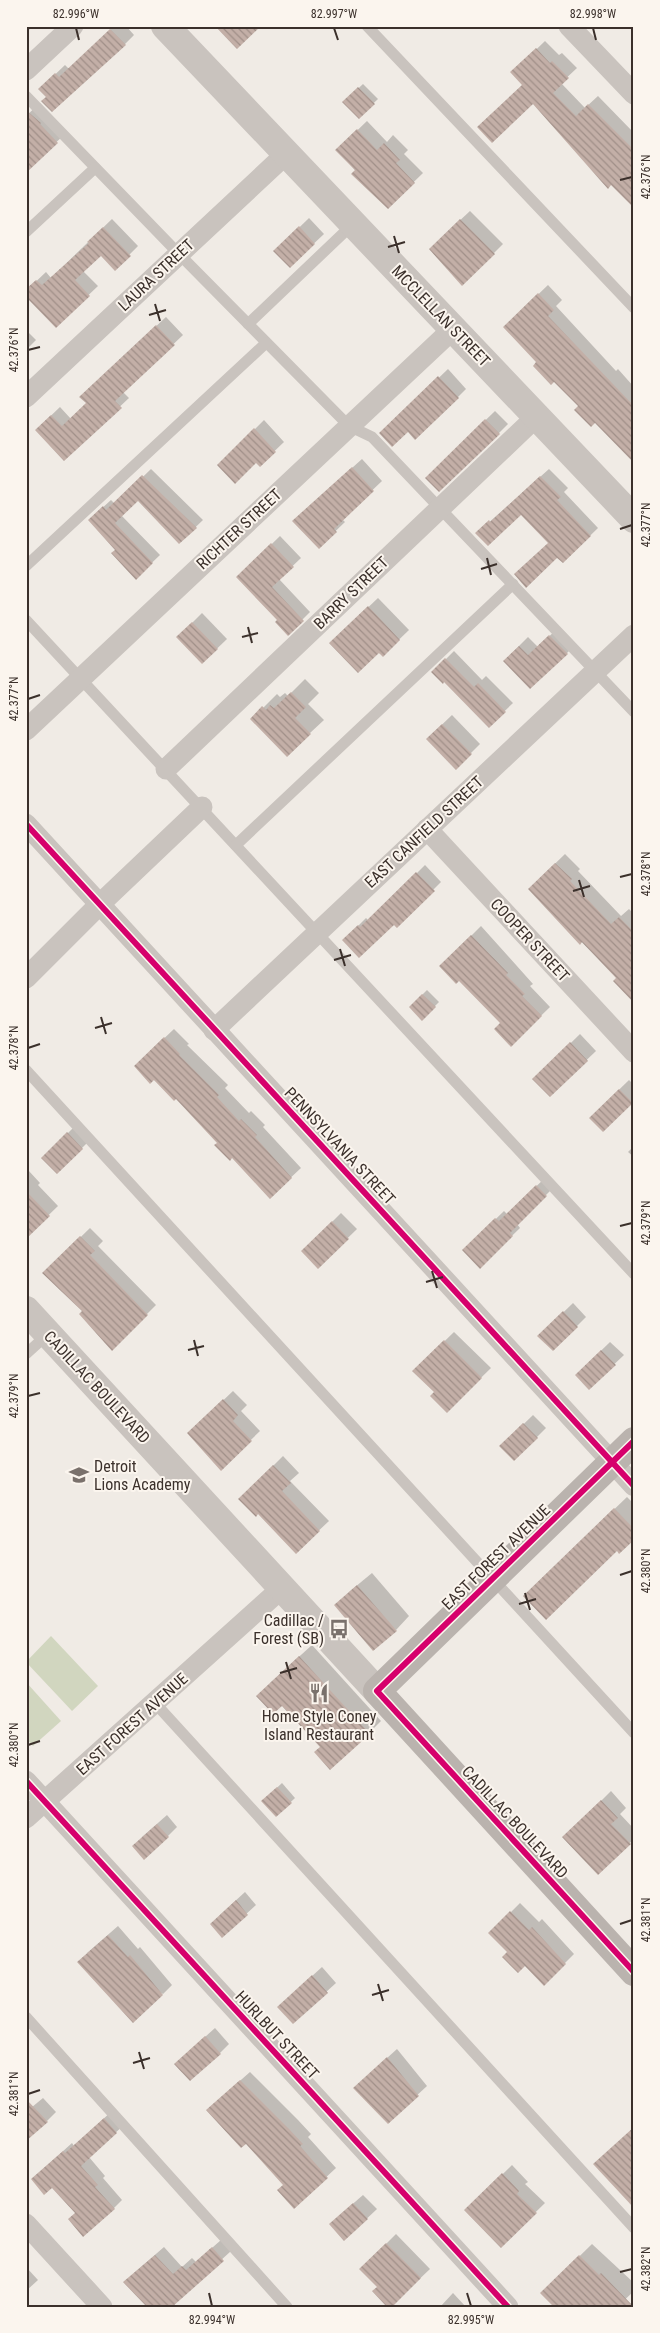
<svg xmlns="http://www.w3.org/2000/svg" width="660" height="2333" viewBox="0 0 660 2333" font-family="'Roboto Condensed',sans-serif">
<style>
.grass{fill:#d1d6bf}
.shadow{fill:#0003}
.building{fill:url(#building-back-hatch)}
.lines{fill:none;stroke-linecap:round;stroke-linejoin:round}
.service{stroke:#c9c3be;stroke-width:11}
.minor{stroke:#c9c3be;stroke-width:21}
.tertiary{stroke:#c9c3be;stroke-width:28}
.secondary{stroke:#bab3ae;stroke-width:28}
.cycleway-casing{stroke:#fbf5ee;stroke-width:9}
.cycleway{stroke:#d6006c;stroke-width:6}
.ticks{fill:none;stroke:#3b302b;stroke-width:2}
.labels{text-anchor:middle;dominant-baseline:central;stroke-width:4;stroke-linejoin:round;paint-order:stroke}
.street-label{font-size:16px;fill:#3b302b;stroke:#fbf5ee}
.poi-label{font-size:16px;fill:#3b302b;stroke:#fbf5ee;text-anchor:start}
.neatline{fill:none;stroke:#3b302b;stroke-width:2}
.ticks-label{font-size:12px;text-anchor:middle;fill:#3b302b}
</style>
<defs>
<pattern id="building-back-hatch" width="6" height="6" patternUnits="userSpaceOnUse" patternTransform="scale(1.25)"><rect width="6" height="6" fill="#c3afa7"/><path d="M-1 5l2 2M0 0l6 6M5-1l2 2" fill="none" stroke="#a08f88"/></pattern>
</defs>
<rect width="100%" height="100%" fill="#f0ebe5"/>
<g class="grass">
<polygon points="51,1636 98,1686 72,1711 26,1662"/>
<polygon points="26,1682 61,1721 33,1746 26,1738"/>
</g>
<g class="shadow">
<polygon points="26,26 33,26 26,33"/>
<polygon points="114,26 126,26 134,35 125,44 47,97 40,89 65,65 69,69"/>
<polygon points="545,41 559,55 562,53 577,68 561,83 585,108 598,96 634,133 634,198 512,73"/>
<polygon points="363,84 378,99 359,117 344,102"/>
<polygon points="40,103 66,133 26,171 26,116"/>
<polygon points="367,121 387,142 393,135 408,150 404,154 423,173 388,207 337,150"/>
<polygon points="470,211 503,244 494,253 439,240"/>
<polygon points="309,218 324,234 290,266 275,251"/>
<polygon points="112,219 138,246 115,269 101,254 83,271 98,286 56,326 26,291 46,272 51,278"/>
<polygon points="548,285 562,300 556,306 616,371 618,369 634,387 634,462 504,327"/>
<polygon points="166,317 183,335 123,392 129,398 64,459 36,430 60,407 71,419 87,403 90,388"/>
<polygon points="26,330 36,340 26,350"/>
<polygon points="448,369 466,389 458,397 408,431 381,433"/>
<polygon points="495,411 508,424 499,433 426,478"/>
<polygon points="264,420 284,442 260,465 256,462 219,465"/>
<polygon points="362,459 382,481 342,519 345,522 319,547 303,512"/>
<polygon points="151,469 203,520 179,543 138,499 121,515 160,555 136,578 117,550 89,520 111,500 115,504"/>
<polygon points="549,469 568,488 564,492 598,528 563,562 549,542 521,513 477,533"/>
<polygon points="280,536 301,558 279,579 310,612 288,634 279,620 238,577"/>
<polygon points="378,598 409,630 383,655 340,634"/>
<polygon points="202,613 227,639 202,663 187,628"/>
<polygon points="559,627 576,644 567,653 504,661 528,637 538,647"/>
<polygon points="454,651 482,680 486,676 513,703 489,726 444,680 433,672"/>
<polygon points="305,679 319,693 308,704 324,720 310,733 252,719 277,694 280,697 285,693 288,696"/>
<polygon points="452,715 480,744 456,768 427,739"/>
<polygon points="565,854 580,869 578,871 621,916 629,909 634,914 634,995 529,889"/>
<polygon points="425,865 441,882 397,926 394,923 344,940 366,918 369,921"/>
<polygon points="481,926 533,984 530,986 550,1007 511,1045 501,1023 459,979 441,966"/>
<polygon points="427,990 439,1002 422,1019 410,1007"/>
<polygon points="174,1029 189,1044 187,1045 228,1085 225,1088 249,1113 251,1111 265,1125 263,1127 301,1168 270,1197 177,1097 135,1066"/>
<polygon points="580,1034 596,1051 550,1095 534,1079"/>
<polygon points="629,1080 634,1085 634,1100 603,1131 590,1118"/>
<polygon points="77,1124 91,1139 57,1173 43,1158"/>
<polygon points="634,1146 634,1157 628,1152"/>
<polygon points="28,1170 40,1183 38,1185 58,1206 26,1237"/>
<polygon points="545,1178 554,1187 517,1224 520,1228 480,1267 464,1250 504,1211 507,1214"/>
<polygon points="341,1213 357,1229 318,1267 303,1251"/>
<polygon points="90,1228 103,1241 98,1246 156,1305 112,1349 83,1311 44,1273"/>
<polygon points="573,1303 586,1317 553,1350 539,1336"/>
<polygon points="454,1332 491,1368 447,1411 435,1392 414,1371"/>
<polygon points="610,1342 624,1355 589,1388 576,1375"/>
<polygon points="233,1391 247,1405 241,1411 260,1431 221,1469 189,1433"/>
<polygon points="533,1415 546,1428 514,1460 501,1446"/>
<polygon points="283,1456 299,1473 290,1481 329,1521 296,1552 258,1513 240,1499"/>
<polygon points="627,1497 634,1504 634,1538 617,1549 524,1596"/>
<polygon points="372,1573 409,1616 396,1630 349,1592"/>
<polygon points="312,1645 381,1721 369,1733 321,1747 282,1704 270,1683"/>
<polygon points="282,1783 295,1798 276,1816 267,1797"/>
<polygon points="611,1791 626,1808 620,1814 634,1829 634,1839 598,1873 564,1838"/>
<polygon points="167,1815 177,1827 168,1836 142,1837"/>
<polygon points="245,1892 256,1905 222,1936 220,1915"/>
<polygon points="520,1903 539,1922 542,1919 574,1954 544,1984 490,1933"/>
<polygon points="118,1926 138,1949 140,1947 172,1985 163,1994 87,1953"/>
<polygon points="322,1967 336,1983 293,2022 288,1998"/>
<polygon points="215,2028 229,2044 220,2053 185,2055"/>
<polygon points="397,2049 427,2086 388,2122 364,2079"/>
<polygon points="250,2072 298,2120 311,2134 308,2137 336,2168 294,2207 284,2185 217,2101"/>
<polygon points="43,2098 56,2112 47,2121 26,2112"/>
<polygon points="113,2110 125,2124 89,2157 105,2176 103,2178 122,2200 114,2208 76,2213 41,2171 72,2143 74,2146"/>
<polygon points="512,2165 528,2182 525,2184 545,2203 501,2246 466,2210"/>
<polygon points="363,2195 377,2209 344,2240 340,2215"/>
<polygon points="396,2234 430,2269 390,2307 378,2287 361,2269"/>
<polygon points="221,2240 231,2251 170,2307 134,2273 164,2247 182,2267 192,2258 196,2262"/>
<polygon points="592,2244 634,2283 634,2291 617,2307 542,2293"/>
<polygon points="26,2267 38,2280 26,2291"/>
<polygon points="453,2293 466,2307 440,2307"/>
</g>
<g class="building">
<polygon points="215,26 261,26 237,49"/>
<polygon points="110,29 126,45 52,112 41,101 46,97 38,89 55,73 59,77"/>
<polygon points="536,48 550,63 552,61 569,78 553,93 576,116 588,104 634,150 634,208 611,185 608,189 533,104 492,143 477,127 522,85 510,72"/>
<polygon points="358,87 375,104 359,119 342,102"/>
<polygon points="26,110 41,123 40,124 58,143 26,173"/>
<polygon points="357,129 377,150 384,143 400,160 396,163 415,183 388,209 351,174 355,170 335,150"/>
<polygon points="460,219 495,254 462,286 429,249"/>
<polygon points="299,226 315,244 290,268 273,251"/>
<polygon points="103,227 131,256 115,271 101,256 75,280 90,296 56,328 26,297 26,289 36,280 42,285 89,243 87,242"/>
<polygon points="538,293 554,310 548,316 634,406 634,463 595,423 591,427 574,410 578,406 554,382 551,385 533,366 536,362 503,327"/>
<polygon points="156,325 175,345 115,401 122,408 64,461 35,430 51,415 62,426 86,403 79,397"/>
<polygon points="438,376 459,398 415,440 408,432 392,447 379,433"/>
<polygon points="485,419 500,434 439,492 425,478"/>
<polygon points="254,428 276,452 260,467 256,463 235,484 217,465"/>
<polygon points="352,467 374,491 334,529 337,532 319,549 292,521"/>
<polygon points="142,475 197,528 179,544 138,501 115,523 153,563 136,580 111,553 115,550 88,520 103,506 106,510"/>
<polygon points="540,476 561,497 557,500 591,536 563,563 557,558 526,588 514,574 548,543 521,515 488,546 475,533 489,520 490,522"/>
<polygon points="271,543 294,567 272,587 304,621 288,636 275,622 277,620 236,577"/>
<polygon points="368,606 400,640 383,657 379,653 358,673 329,643"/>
<polygon points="192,622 218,649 202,664 176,637"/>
<polygon points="549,635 568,654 530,689 503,661 519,646 528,655"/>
<polygon points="445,658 474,687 478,683 506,712 489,728 444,682 443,684 431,672"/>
<polygon points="291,692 306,707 295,718 311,734 287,757 250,719 262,706 266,710 270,705 274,708"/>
<polygon points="442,724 472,754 456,770 426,739"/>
<polygon points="555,863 572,879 570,881 611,924 619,917 634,932 634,1003 613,981 616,978 582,942 580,945 528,889"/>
<polygon points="416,872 435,891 397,928 394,925 359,958 342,940 358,925 360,927"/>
<polygon points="471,935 508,973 506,975 525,994 522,996 542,1016 511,1047 494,1029 500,1023 459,981 456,984 439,966"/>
<polygon points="422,994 436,1007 422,1021 409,1007"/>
<polygon points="164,1037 180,1054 179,1055 219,1095 217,1097 239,1121 241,1119 257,1135 255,1137 292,1178 270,1199 232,1158 230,1161 214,1145 217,1143 176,1099 174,1101 154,1080 150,1084 134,1066"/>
<polygon points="570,1042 588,1061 550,1097 532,1079"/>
<polygon points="619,1089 633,1103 603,1132 589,1118"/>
<polygon points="67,1132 83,1149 57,1174 41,1158"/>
<polygon points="536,1185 547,1196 510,1233 513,1236 480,1269 462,1250 495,1218 499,1221"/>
<polygon points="26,1191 50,1216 26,1239"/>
<polygon points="332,1221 349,1239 318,1269 301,1251"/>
<polygon points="80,1236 95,1251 90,1255 148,1315 112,1351 79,1314 82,1311 42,1273"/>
<polygon points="563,1311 578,1327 553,1351 537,1336"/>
<polygon points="444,1340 482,1378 447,1413 430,1396 434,1392 412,1371"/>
<polygon points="601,1350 616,1365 589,1390 575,1375"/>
<polygon points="223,1399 238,1415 233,1421 252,1441 221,1471 187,1433"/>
<polygon points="523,1423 538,1438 514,1461 499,1446"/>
<polygon points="273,1465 291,1483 282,1491 320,1531 296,1554 258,1514 256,1517 238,1499"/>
<polygon points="614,1508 634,1529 634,1540 619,1554 617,1551 546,1620 523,1596"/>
<polygon points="357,1585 397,1631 373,1651 334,1605"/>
<polygon points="299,1656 370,1734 330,1770 314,1752 320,1747 282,1706 273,1714 256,1696"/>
<polygon points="277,1787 292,1803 276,1817 261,1801"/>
<polygon points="601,1800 618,1818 611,1824 631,1844 598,1875 562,1837"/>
<polygon points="157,1824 169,1837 144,1860 132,1846"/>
<polygon points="236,1900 248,1915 222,1938 210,1924"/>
<polygon points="510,1911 529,1930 532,1927 566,1964 544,1986 525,1966 518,1973 502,1957 507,1952 488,1933"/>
<polygon points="108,1935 128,1957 130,1955 163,1995 133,2023 77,1962"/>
<polygon points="312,1975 328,1993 293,2024 277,2007"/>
<polygon points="205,2036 221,2054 190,2081 174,2064"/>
<polygon points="387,2057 419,2096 388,2124 353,2088"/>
<polygon points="240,2080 289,2129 303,2144 300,2146 328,2178 294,2209 277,2190 283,2185 246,2144 241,2148 206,2110"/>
<polygon points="26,2099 48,2122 26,2141"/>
<polygon points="104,2118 117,2133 81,2166 98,2185 95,2187 115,2209 83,2237 68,2219 75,2213 52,2188 44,2195 31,2179 63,2151 65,2153"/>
<polygon points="634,2127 634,2208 593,2164"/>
<polygon points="502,2173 519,2191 517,2194 537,2213 501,2248 464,2210"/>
<polygon points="353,2203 368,2219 344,2241 329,2224"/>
<polygon points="386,2243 421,2278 392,2307 387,2307 372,2291 377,2287 359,2269"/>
<polygon points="212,2247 224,2261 172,2307 147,2307 123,2282 155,2255 173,2274 182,2266 186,2270"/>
<polygon points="579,2255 599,2275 601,2273 634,2307 554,2307 540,2293"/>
</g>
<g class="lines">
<g class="service">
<polyline points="367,26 634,308"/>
<polyline points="26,96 179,254 349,426 372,437 634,712"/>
<polyline points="26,232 95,168"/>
<polyline points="248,324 353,224"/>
<polyline points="26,566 266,343"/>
<polyline points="26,620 634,1274"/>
<polyline points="236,845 513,584"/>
<polyline points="26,1070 634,1733"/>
<polyline points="26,1354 48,1334"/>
<polyline points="155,1703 634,2228"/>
<polyline points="26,2017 287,2307"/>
</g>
<g class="minor">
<polyline points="569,26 634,94"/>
<polyline points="26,70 73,26"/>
<polyline points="26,397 286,154"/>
<polyline points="26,730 453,329"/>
<polyline points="166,769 536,417"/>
<polyline points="26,824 634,1486"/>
<polyline points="427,829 634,1052"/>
<polyline points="26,978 100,904 202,807"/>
<polyline points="214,1030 634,635"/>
<polyline points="26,1781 508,2307"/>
<polyline points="26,1818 282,1588"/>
<polyline points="26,2224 102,2307"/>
</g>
<g class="tertiary">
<polyline points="165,26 634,519"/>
<polyline points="26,1310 377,1691"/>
</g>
<polyline class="secondary" points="634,1441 377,1691 634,1972"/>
<defs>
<g id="cycleway">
<polyline points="26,824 634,1486"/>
<polyline points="634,1441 377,1691 634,1972"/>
<polyline points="26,1781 508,2307"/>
</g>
</defs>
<use href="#cycleway" class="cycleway-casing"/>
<use href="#cycleway" class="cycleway"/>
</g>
<path class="ticks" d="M 76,28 L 79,40M 334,28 L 338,40M 593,28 L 596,40M 620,180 L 632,177M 394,236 L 399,253M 388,247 L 405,242M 155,304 L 160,321M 149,315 L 166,310M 28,350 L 40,347M 620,529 L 632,525M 487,558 L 491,575M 481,569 L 497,564M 248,627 L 252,643M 242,637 L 258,633M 28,699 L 40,695M 620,877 L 632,874M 579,880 L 584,897M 573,891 L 590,886M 340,949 L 345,966M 334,960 L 351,955M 101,1017 L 106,1034M 95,1028 L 112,1023M 28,1048 L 40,1044M 620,1226 L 632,1223M 432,1271 L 437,1288M 426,1282 L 443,1277M 194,1340 L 198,1356M 188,1350 L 204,1346M 28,1396 L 40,1393M 620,1575 L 632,1571M 525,1593 L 530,1610M 519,1604 L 536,1599M 286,1662 L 291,1679M 280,1673 L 297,1668M 28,1745 L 40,1741M 620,1924 L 632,1920M 378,1984 L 383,2001M 372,1995 L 389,1990M 139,2052 L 144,2069M 133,2063 L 150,2058M 28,2094 L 40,2090M 620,2272 L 632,2269M 209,2293 L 212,2306M 467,2293 L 471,2306"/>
<defs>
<symbol id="school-bare" viewBox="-9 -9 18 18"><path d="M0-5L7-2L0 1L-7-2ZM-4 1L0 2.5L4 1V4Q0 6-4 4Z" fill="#7a716c" stroke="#fbf5ee" stroke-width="2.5" paint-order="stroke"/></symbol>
<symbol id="bus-bare" viewBox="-9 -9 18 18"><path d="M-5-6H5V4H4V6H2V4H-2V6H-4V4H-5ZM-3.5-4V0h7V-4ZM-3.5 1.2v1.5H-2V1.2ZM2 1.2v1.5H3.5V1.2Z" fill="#7a716c" stroke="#fbf5ee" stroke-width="2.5" paint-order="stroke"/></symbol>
<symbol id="restaurant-bare" viewBox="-9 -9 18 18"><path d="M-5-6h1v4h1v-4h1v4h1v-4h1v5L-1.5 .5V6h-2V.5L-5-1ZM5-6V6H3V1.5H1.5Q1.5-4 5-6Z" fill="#7a716c" stroke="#fbf5ee" stroke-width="2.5" paint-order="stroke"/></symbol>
</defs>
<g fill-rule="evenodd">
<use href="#school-bare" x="65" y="1461" width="28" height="28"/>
<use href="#bus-bare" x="325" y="1615" width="28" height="28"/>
<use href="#restaurant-bare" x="305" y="1679" width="28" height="28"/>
</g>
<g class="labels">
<g class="street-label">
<text transform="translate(156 275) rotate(-43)">LAURA STREET</text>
<text transform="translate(441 316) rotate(46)">MCCLELLAN STREET</text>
<text transform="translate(239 529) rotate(-43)">RICHTER STREET</text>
<text transform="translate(351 593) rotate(-44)">BARRY STREET</text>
<text transform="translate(424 832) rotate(-43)">EAST CANFIELD STREET</text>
<text transform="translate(530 940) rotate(47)">COOPER STREET</text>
<text transform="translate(340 1146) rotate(47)">PENNSYLVANIA STREET</text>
<text transform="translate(97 1387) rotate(47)">CADILLAC BOULEVARD</text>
<text transform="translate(496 1557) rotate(-44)">EAST FOREST AVENUE</text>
<text transform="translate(132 1724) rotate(-42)">EAST FOREST AVENUE</text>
<text transform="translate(515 1822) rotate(47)">CADILLAC BOULEVARD</text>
<text transform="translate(277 2035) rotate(47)">HURLBUT STREET</text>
</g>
<g class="poi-label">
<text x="94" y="1466">Detroit<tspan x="94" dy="18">Lions Academy</tspan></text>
<text x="324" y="1620" text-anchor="end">Cadillac /<tspan x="324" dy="18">Forest (SB)</tspan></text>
<text x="319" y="1716" text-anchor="middle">Home Style Coney<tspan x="319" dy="18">Island Restaurant</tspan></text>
</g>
</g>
<rect width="660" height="2333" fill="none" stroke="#fbf5ee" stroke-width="55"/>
<rect x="28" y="28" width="604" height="2278" class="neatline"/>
<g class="ticks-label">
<text x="76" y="18">82.996°W</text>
<text x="334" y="18">82.997°W</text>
<text x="593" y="18">82.998°W</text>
<text transform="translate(646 177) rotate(-90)" y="4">42.376°N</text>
<text transform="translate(14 350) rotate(-90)" y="4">42.376°N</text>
<text transform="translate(646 525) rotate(-90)" y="4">42.377°N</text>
<text transform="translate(14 699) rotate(-90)" y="4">42.377°N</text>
<text transform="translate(646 874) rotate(-90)" y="4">42.378°N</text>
<text transform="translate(14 1048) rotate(-90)" y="4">42.378°N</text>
<text transform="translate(646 1223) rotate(-90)" y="4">42.379°N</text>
<text transform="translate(14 1396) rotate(-90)" y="4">42.379°N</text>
<text transform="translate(646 1571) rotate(-90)" y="4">42.380°N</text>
<text transform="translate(14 1745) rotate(-90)" y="4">42.380°N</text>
<text transform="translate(646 1920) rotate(-90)" y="4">42.381°N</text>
<text transform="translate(14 2094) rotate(-90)" y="4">42.381°N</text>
<text transform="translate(646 2269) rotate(-90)" y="4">42.382°N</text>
<text x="212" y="2324">82.994°W</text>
<text x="471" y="2324">82.995°W</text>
</g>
</svg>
